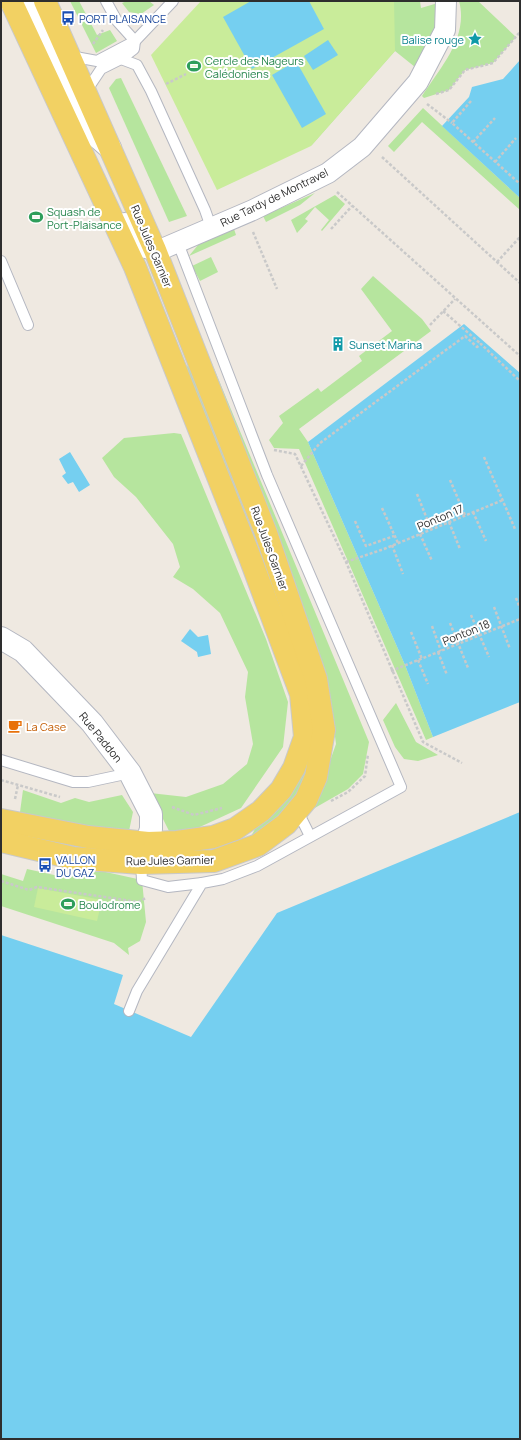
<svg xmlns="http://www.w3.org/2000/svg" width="521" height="1440" viewBox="0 0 521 1440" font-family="Manrope,sans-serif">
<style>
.green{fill:#b6e59e}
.pitch{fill:#c9ec9a}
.water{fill:#75cff0}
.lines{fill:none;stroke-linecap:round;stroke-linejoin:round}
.service-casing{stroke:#b4b7c1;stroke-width:12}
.minor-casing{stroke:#b4b7c1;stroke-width:22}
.tertiary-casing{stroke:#b4b7c1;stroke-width:24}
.primary-casing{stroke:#c9c9c9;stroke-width:24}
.path{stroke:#c9c9c9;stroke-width:2.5;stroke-dasharray:3 2;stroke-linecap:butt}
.service{stroke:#fff;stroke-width:10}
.minor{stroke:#fff;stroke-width:20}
.tertiary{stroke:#fff;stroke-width:22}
.primary{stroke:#f2d163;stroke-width:22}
.labels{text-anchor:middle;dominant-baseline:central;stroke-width:4;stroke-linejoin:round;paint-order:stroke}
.transit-label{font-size:11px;fill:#164399;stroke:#fff;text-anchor:start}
.culture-label{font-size:11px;fill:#0d838f;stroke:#fff;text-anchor:end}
.leisure-label{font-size:11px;fill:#27864d;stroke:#fff;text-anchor:start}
.street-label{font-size:11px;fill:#2e2e2e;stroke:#fff}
.food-label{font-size:11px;fill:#c56008;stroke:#fff;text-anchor:start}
</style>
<rect width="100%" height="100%" fill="#efe9e1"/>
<g class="green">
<polygon points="70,1 79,1 97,35 110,30 117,41 96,53"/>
<polygon points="127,1 149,1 154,5 141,14 129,12 122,3"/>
<polygon points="383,1 420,1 421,8 438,3 439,26 415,67 395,51 311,146"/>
<path d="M 459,1 L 478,1 L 516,37 L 493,63 L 465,70 L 449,90 L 424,98 L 422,96 C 440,68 469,37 459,1 Z"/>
<polygon points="121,78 187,216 169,222 109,88 116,79"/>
<polygon points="423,108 520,198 520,210 422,122 394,152 388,146"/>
<polygon points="315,193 300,205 266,222 263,216"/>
<polygon points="335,195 345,204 322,231 321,230 329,220 315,207 305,219 308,221 297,233 291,220"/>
<polygon points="234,229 236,235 189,256 198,245"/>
<polygon points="211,257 218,272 200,281 192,266"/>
<polygon points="174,272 369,742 363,774 348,789 313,809 336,744 329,691 171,275"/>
<polygon points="373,276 422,319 431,331 299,429 308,442 405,665 433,737 426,740 299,449 274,448 269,440 283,423 279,416 318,388 321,392 362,361 359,356 392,331 361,289"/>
<polygon points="190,361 260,537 255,549 185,371"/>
<polygon points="174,433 181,434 266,639 288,702 283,747 241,808 189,832 170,833 150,793 186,797 223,784 247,764 253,744 245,697 248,672 220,613 193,589 173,577 180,567 173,544 136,497 114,477 102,458 124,438"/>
<polygon points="396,703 416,742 438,755 418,761 404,759 395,747 383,720"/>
<polygon points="311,729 309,774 296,799 274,824 250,838"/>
<polygon points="23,790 61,803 75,798 89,802 122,795 133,812 129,831 62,823 20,812"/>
<polygon points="27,869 63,877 101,871 142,880 146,922 140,941 128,948 129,955 114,943 1,906 1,874 23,881"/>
</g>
<g class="pitch">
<polygon points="201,1 394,1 395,51 311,146 217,190 151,55"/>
<polygon points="38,888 102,900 97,921 34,907"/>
</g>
<g class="water">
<polygon points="251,1 309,1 324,29 252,69 223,17"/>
<polygon points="328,40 338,55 313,70 304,56"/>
<polygon points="520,60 520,198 442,126 469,97 472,87 503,79"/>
<polygon points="296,61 326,114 302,128 272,75"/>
<polygon points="464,324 520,373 520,702 433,737 405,665 308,442"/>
<polygon points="70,452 90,485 79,492 73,482 68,484 62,476 66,473 59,459"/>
<polygon points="190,629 198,637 208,635 211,654 198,657 197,652 181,641"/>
<polygon points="520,812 520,1439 1,1439 1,935 123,975 114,1004 191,1037 277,913"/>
</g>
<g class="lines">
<defs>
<g id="service">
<polyline points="70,56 97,61 135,41 173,1"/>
<polyline points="121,59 137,65 151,91 205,210 211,227"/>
<polyline points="85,93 101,69 121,59 134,49 135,41 117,21 106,1"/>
<polyline points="1,261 28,325"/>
<polyline points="1,760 73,782 88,782 130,773"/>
<polyline points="297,810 310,836"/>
<polyline points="141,863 142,880 168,887 202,883"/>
<polyline points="129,1011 137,991 202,883 223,879 257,866 401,787 267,475 178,243"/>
</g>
<polyline id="minor" points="125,223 136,246 155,250 162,249 253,210 328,173 362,147 418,82 445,30 446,1"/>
<g id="tertiary">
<polyline points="13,5 24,6 41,14 87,128 110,148"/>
<polyline points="1,638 23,651 92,723 130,773 151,814 151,829 141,861"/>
</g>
<g id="primary">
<polyline points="1,820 88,837 148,843 177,842 213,837 235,829 261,811 281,790 294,768 305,737 301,694 249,555 135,267 11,1"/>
<polyline points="1,841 73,858 141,863 214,861 258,845 286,824 306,800 316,777 324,730 316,679 266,533 155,250 45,1"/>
</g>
</defs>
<use href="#service" class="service-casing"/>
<use href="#minor" class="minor-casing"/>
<use href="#tertiary" class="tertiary-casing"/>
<use href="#primary" class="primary-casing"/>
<g class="path">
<polyline points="93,44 103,30"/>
<polyline points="166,84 186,74"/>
<polyline points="436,94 449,90 465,70 493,63 520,32"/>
<polyline points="471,101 452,123 520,184"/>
<polyline points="427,104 452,123"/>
<polyline points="473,142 495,118"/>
<polyline points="382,157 520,283"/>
<polyline points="495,162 516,138"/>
<polyline points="337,192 520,356"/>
<polyline points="331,229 352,206"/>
<polyline points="253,232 277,289"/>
<polyline points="497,262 520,237"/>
<polyline points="443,311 481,344"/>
<polyline points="430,325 455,299"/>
<polyline points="274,450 295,454 346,562 423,742 462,763"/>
<polyline points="484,457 515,529"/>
<polyline points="301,466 320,443 465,336 477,347 481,344 520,381"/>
<polyline points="450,480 465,515"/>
<polyline points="417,494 431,529"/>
<polyline points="382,508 398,543"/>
<polyline points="473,512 486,541"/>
<polyline points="355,521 366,546 394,536"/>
<polyline points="449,522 460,549"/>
<polyline points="420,534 432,561"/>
<polyline points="392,545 403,574"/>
<polyline points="346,562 384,549 503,500"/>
<polyline points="516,598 520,608"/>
<polyline points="494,607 510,649"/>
<polyline points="471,615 489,657"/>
<polyline points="450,623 468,668"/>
<polyline points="432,626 441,651"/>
<polyline points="411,632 422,659"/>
<polyline points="438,652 447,675"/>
<polyline points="418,660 428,684"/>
<polyline points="391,671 520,619"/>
<polyline points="1,780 60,797"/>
<polyline points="15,799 18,785"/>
<polyline points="331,801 348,792 365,776 368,754"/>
<polyline points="172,807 194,815 222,808"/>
<polyline points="1,881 29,890 37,887 138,902 146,898"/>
</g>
<use href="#service" class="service"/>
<use href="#minor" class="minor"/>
<use href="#tertiary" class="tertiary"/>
<use href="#primary" class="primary"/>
</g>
<defs>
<symbol id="bus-bare" viewBox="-9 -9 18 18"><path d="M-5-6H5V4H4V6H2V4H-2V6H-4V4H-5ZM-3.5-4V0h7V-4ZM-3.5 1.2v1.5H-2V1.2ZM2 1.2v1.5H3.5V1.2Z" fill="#1a4fb4" stroke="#fff" stroke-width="2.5" paint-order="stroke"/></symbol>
<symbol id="sight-bare" viewBox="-9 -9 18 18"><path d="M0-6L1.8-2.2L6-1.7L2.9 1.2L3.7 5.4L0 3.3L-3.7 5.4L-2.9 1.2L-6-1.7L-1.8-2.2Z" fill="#0f9aa8" stroke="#fff" stroke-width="2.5" paint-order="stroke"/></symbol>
<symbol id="stadium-bare" viewBox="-9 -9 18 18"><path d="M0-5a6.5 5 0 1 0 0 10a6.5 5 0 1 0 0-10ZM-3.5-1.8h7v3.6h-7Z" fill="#2e9e5b" stroke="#fff" stroke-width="2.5" paint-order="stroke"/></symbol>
<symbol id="building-bare" viewBox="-9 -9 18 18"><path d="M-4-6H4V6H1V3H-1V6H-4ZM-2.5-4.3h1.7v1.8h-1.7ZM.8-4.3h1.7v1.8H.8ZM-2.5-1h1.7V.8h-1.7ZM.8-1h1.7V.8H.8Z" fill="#0f9aa8" stroke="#fff" stroke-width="2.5" paint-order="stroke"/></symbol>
<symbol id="cafe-bare" viewBox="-9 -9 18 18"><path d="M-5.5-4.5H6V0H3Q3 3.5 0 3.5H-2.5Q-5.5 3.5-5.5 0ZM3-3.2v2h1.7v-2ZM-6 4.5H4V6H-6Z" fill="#e8710a" stroke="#fff" stroke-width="2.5" paint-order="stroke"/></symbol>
</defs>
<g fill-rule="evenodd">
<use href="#bus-bare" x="58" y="8" width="20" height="20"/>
<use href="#sight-bare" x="465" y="29" width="20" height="20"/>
<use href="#stadium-bare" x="184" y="56" width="20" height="20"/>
<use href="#stadium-bare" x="26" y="207" width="20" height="20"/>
<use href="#building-bare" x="328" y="334" width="20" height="20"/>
<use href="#cafe-bare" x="5" y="716" width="20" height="20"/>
<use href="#bus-bare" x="35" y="855" width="20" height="20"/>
<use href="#stadium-bare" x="58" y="894" width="20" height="20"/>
</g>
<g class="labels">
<g class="transit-label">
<text x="79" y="18">PORT PLAISANCE</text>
<text x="56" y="859">VALLON<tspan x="56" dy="13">DU GAZ</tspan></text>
</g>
<g class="culture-label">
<text x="464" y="39">Balise rouge</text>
<text x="349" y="344" text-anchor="start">Sunset Marina</text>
</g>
<g class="leisure-label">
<text x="205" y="60">Cercle des Nageurs<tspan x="205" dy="13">Calédoniens</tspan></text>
<text x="47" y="211">Squash de<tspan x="47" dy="13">Port-Plaisance</tspan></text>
<text x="79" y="904">Boulodrome</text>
</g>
<g class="street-label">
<text transform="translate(274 197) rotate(-26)">Rue Tardy de Montravel</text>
<text transform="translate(152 246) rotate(67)">Rue Jules Garnier</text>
<text transform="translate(440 517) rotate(-23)">Ponton 17</text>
<text transform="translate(270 548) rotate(70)">Rue Jules Garnier</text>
<text transform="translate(466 632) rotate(-22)">Ponton 18</text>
<text transform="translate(101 737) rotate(51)">Rue Paddon</text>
<text transform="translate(170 860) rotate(-1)">Rue Jules Garnier</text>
</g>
<g class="food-label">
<text x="26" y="726">La Case</text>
</g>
</g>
<rect width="521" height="1440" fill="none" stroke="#2e2e2e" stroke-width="4"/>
</svg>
